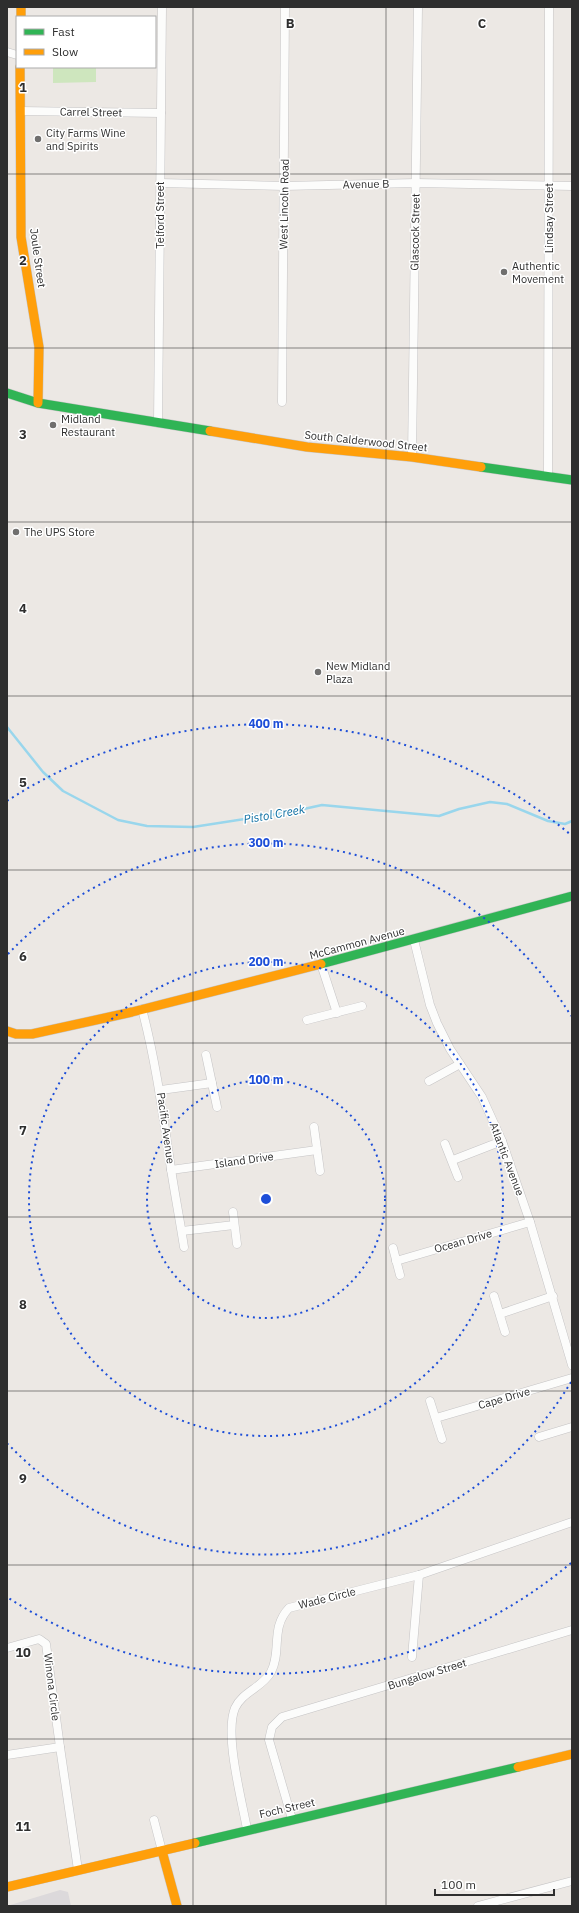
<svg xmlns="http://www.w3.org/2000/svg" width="579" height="1913" viewBox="0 0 579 1913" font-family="'IBM Plex Sans',sans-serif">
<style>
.industrial{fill:#dcd9db}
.green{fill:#cee6be}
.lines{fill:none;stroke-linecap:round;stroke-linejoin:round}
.stream{stroke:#99d6ec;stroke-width:2.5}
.street-casing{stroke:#c5c4c5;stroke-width:9}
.fast-casing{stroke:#c5c4c5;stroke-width:10}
.slow-casing{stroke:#c5c4c5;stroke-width:10}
.street{stroke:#fcfcfb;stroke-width:8}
.fast{stroke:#30b455;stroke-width:9}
.slow{stroke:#ff9f0a;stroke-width:9}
.grid{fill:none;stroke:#2e2e2e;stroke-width:1;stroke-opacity:0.55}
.ring{fill:none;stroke:#1d4ed8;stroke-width:2;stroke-dasharray:2 4}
.poi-dot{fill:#706f6e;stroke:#fff;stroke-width:1.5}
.labels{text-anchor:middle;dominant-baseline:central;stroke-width:3;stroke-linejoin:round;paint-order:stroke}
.street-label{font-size:11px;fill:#2e2e2e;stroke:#fff}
.poi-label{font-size:11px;fill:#2e2e2e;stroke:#fff;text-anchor:start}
.water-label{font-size:12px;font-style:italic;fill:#0d6fa3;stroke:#fff}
.grid-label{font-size:13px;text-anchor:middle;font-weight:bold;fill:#2e2e2e;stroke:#fff;stroke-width:3;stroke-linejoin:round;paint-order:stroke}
.centre{fill:#1d4ed8;stroke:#fff;stroke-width:2}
.ring-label{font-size:12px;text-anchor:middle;font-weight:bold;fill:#1d4ed8;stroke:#fff;stroke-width:3;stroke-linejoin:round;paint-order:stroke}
</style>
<rect width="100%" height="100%" fill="#ece8e4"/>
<polygon class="industrial" points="60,1890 68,1892 71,1906 7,1906"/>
<polygon class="green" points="53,67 96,67 96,82 53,83"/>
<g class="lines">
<polyline class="stream" points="7,727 43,772 63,791 118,820 147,826 193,827 290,812 322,805 439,816 459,809 490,802 507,804 548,821 565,824 572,821"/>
<defs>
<g id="street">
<polyline points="7,52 17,55"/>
<polyline points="20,111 161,113"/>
<polyline points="160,183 284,186 416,183 572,186"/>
<polyline points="282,402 285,7"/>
<polyline points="158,423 162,7"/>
<polyline points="412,457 418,7"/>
<polyline points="548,477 549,7"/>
<polyline points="414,940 430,1005 437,1023 450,1049 482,1097 502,1141 530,1222 572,1365"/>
<polyline points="321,964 337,1013"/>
<path d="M 142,1009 C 156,1062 163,1115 171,1169 C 175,1195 180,1221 184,1247"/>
<polyline points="307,1020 362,1006"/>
<polyline points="206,1055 217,1107"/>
<polyline points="429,1081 460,1064"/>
<polyline points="161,1090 212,1083"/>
<polyline points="314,1127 320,1171"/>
<polyline points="445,1144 458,1177"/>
<polyline points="453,1160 502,1141"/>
<polyline points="171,1170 317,1150"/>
<polyline points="233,1212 237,1244"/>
<polyline points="182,1231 234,1225"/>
<polyline points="393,1248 400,1275"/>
<polyline points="396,1261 530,1222"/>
<polyline points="494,1296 505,1332"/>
<polyline points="500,1314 553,1296"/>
<polyline points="430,1401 442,1439"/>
<polyline points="436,1418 572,1378"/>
<polyline points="539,1437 572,1427"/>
<polyline points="7,1648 39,1639 46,1644 60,1747 7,1755"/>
<polyline points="412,1657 419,1575"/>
<polyline points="60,1747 78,1870"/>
<polyline points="292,1819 269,1740 272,1727 282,1717 572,1630"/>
<polyline points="154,1820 162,1851"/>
<path d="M 247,1829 C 242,1801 224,1734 235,1708 C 242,1692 263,1687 271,1672 C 282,1651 270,1628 289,1608 L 419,1575 L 572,1522"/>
<polyline points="478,1906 572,1881"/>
</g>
<g id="fast">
<polyline points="7,393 38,403 210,431"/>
<polyline points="481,467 572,480"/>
<polyline points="321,964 572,896"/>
<polyline points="195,1843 518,1767"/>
</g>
<g id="slow">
<polyline points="21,7 21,17"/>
<polyline points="20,67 21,237 39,347 38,403"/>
<polyline points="210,431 307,447 412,457 481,467"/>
<polyline points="7,1031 16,1034 32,1034 132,1012 321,964"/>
<polyline points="518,1767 572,1754"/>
<polyline points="162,1851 177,1906"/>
<polyline points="7,1887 195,1843"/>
</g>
</defs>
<use href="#street" class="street-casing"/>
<use href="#fast" class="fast-casing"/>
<use href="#slow" class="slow-casing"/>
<use href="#street" class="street"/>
<use href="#fast" class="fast"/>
<use href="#slow" class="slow"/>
</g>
<path class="grid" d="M 193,7 L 193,1906M 386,7 L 386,1906M 7,174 L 572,174M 7,348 L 572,348M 7,522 L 572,522M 7,696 L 572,696M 7,870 L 572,870M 7,1043 L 572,1043M 7,1217 L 572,1217M 7,1391 L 572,1391M 7,1565 L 572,1565M 7,1739 L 572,1739"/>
<g class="ring">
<circle cx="266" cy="1199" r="119"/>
<circle cx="266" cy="1199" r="237"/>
<path d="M571 1382A356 356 0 0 1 8 1444M8 954A356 356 0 0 1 571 1016"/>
<path d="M571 1563A475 475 0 0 1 7 1597M7 801A475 475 0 0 1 571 835"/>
</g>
<g class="poi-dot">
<circle cx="38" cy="139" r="4"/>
<circle cx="504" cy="272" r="4"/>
<circle cx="53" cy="425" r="4"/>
<circle cx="16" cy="532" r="4"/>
<circle cx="318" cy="672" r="4"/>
</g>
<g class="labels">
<g class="street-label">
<text transform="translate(91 112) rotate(1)">Carrel Street</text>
<text transform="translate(366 184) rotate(-1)">Avenue B</text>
<text transform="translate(284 204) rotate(-89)">West Lincoln Road</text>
<text transform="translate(160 215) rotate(-90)">Telford Street</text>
<text transform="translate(549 218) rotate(-90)">Lindsay Street</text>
<text transform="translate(415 232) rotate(-89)">Glascock Street</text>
<text transform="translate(38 258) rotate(82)">Joule Street</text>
<text transform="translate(366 441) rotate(6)">South Calderwood Street</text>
<text transform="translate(357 943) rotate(-15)">McCammon Avenue</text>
<text transform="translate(166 1128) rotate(82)">Pacific Avenue</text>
<text transform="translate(507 1159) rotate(69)">Atlantic Avenue</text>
<text transform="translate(244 1160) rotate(-8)">Island Drive</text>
<text transform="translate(463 1241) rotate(-16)">Ocean Drive</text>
<text transform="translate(504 1398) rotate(-16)">Cape Drive</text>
<text transform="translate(327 1598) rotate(-14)">Wade Circle</text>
<text transform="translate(427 1674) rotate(-17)">Bungalow Street</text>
<text transform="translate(52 1687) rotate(83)">Winona Circle</text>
<text transform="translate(287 1808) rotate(-13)">Foch Street</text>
</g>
<g class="poi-label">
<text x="46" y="133">City Farms Wine<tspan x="46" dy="13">and Spirits</tspan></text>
<text x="512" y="266">Authentic<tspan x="512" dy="13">Movement</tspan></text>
<text x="61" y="419">Midland<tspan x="61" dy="13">Restaurant</tspan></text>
<text x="24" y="532">The UPS Store</text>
<text x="326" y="666">New Midland<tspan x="326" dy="13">Plaza</tspan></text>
</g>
<g class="water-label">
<text transform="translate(274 814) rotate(-10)">Pistol Creek</text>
</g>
</g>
<g class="grid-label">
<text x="290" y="28">B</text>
<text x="482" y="28">C</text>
<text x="23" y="92">1</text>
<text x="23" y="265">2</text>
<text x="23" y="439">3</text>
<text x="23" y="613">4</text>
<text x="23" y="787">5</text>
<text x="23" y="961">6</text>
<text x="23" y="1135">7</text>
<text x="23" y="1309">8</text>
<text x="23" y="1483">9</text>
<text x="23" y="1657">10</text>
<text x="23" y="1831">11</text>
</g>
<circle cx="266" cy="1199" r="6" class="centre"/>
<g class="ring-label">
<text x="266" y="728">400 m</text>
<text x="266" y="847">300 m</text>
<text x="266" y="966">200 m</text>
<text x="266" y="1084">100 m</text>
</g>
<rect width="579" height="1913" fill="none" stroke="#2e2e2e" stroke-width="16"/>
<rect x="16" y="16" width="140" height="52" fill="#ffffff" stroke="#ababab"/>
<rect x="24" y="29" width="20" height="6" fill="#30b455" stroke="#ababab"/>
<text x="52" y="36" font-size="12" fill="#2e2e2e">Fast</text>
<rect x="24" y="49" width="20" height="6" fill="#ff9f0a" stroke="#ababab"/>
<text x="52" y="56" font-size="12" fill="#2e2e2e">Slow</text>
<path d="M435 1889v6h119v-6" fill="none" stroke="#2e2e2e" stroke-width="2"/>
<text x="441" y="1889" font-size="12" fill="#2e2e2e" stroke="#ffffff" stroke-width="3" paint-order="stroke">100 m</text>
</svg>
